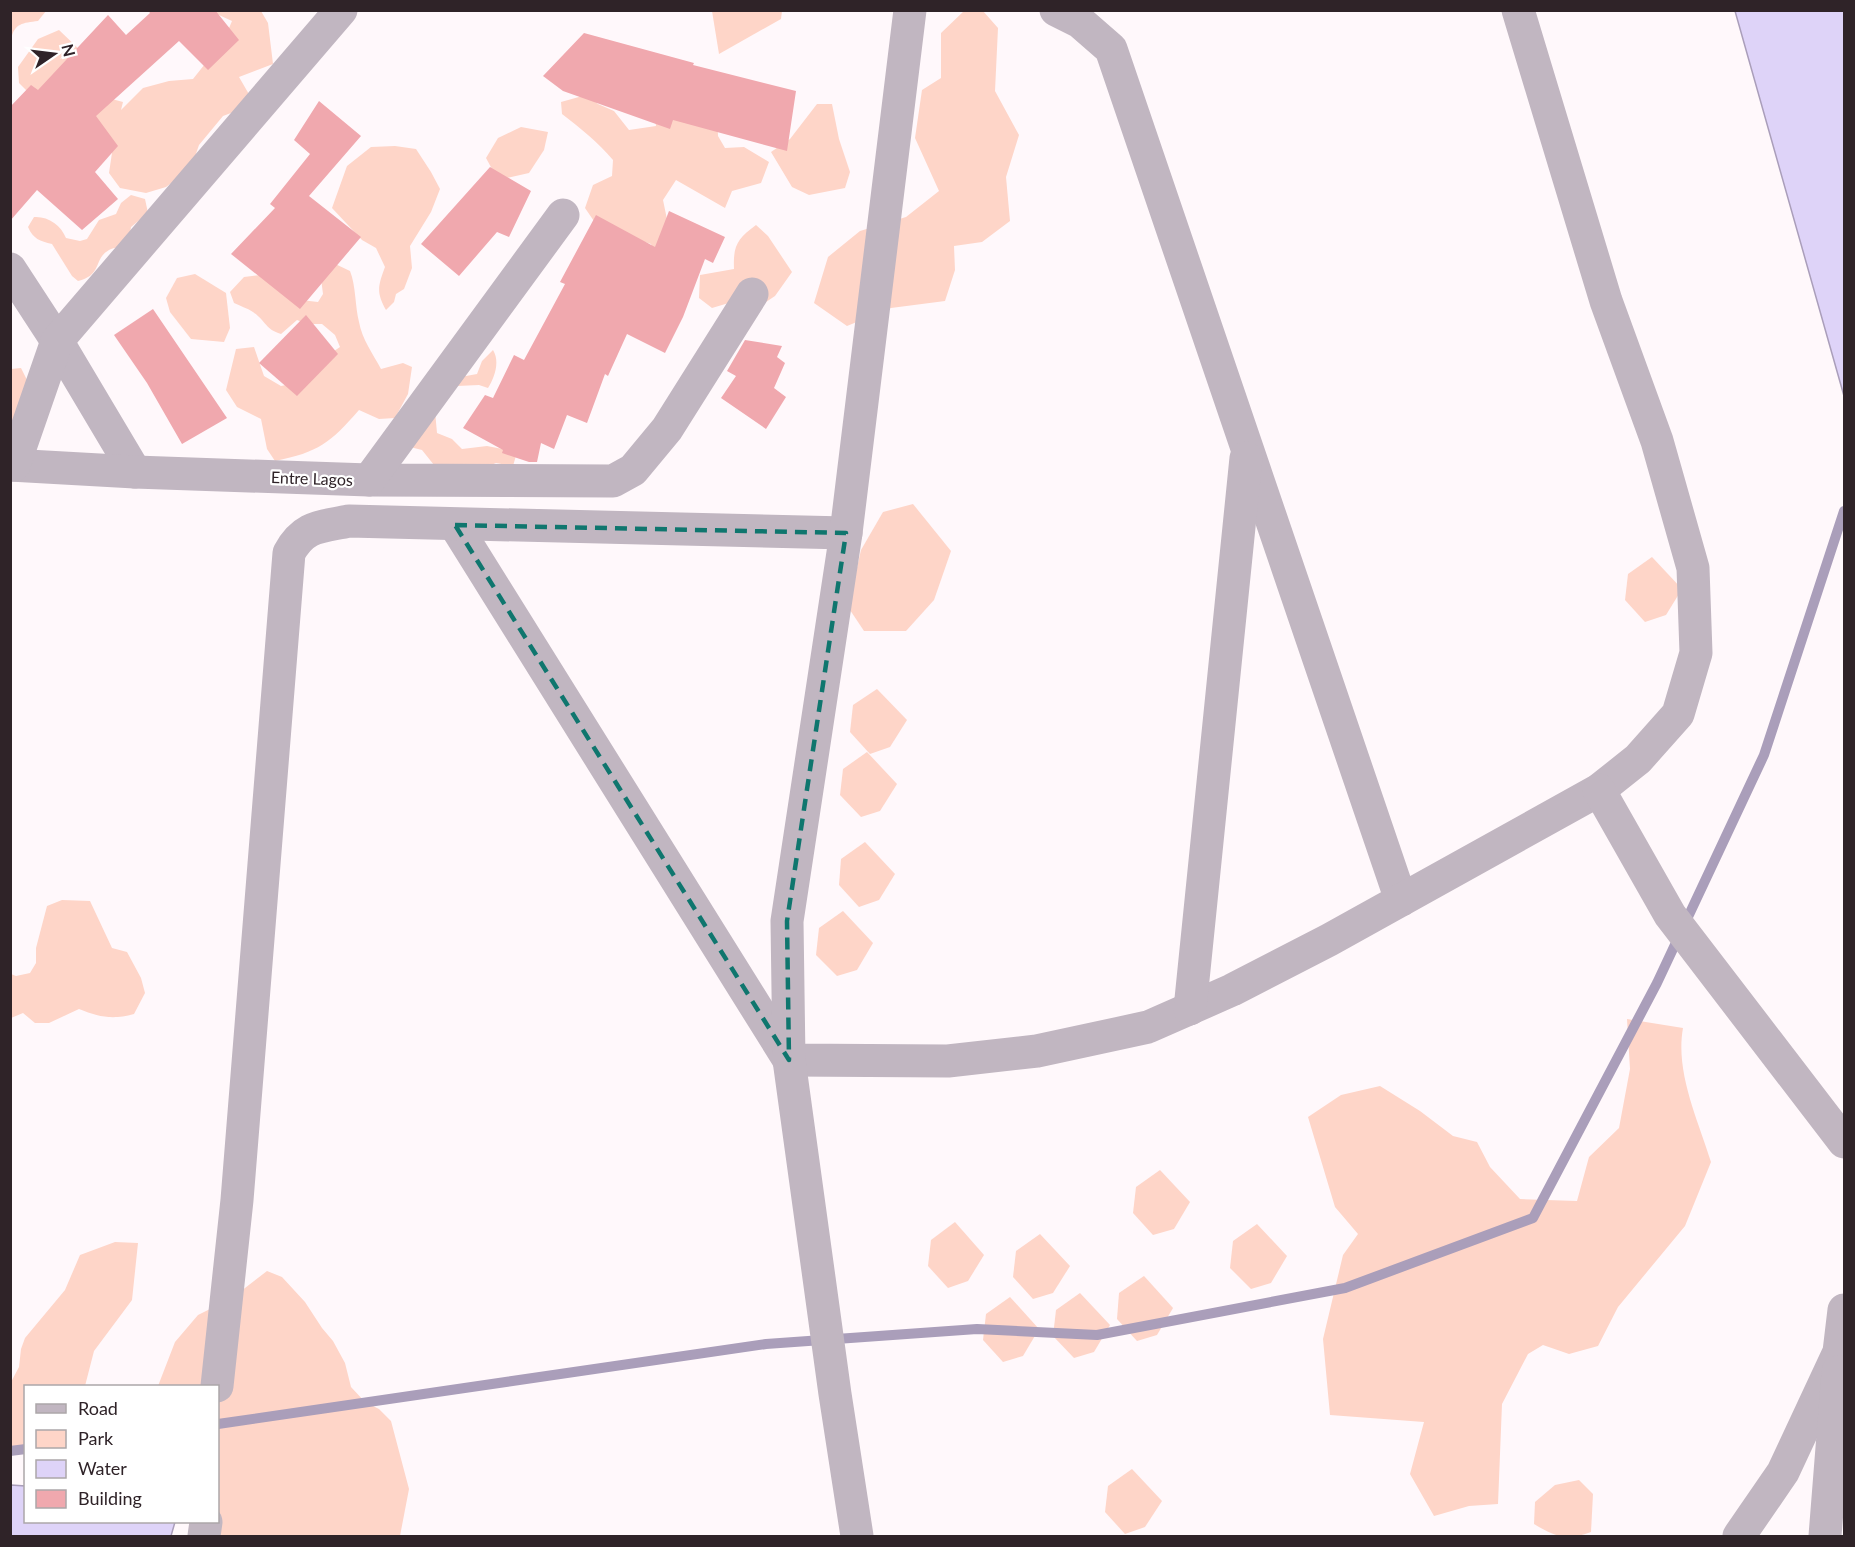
<svg xmlns="http://www.w3.org/2000/svg" width="1855" height="1547" viewBox="0 0 1855 1547" font-family="Lato,sans-serif">
<style>
.green{fill:#fed5c8}
.water{fill:#ded3f8;stroke:#aa9eba;stroke-width:1.5}
.lines{fill:none;stroke-linecap:round;stroke-linejoin:round}
.stream{stroke:#aa9eba;stroke-width:10}
.building{fill:#f0a8ae}
.minor{stroke:#c1b6c1;stroke-width:33}
.marked{fill:none;stroke:#0f766e;stroke-width:4.5;stroke-dasharray:12 8;stroke-linejoin:round}
.labels{text-anchor:middle;dominant-baseline:central;stroke-width:4.5;stroke-linejoin:round;paint-order:stroke}
.street-label{font-size:16px;fill:#2f2328;stroke:#fff}
</style>
<rect width="100%" height="100%" fill="#fff8fb"/>
<g class="green">
<path d="M 11,10 L 46,10 L 46,11 L 38,21 C 23,23 14,23 11,40 Z"/>
<polygon points="208,10 261,11 268,23 273,64 239,77 250,96 239,110 223,116 199,145 191,168 166,187 146,193 120,188 109,173 113,146 39,103 19,83 18,67 38,39 59,30 82,52 108,98 123,102 121,110 143,88 169,81 193,79 224,40 232,21"/>
<polygon points="712,11 782,11 781,19 719,54"/>
<polygon points="964,11 983,11 998,28 995,91 1019,135 1006,177 1010,221 982,242 954,246 955,270 945,301 891,308 847,326 814,303 828,257 860,231 906,217 939,191 915,138 922,90 941,78 941,33"/>
<path d="M 586,95 L 598,104 L 614,111 L 629,130 L 656,126 L 653,103 L 717,106 L 718,136 L 725,148 L 744,147 L 769,162 L 761,183 L 732,191 L 725,208 L 676,180 L 663,200 L 669,229 L 657,263 L 651,244 L 598,227 L 585,208 L 593,185 L 612,176 L 613,160 C 598,142 580,128 562,114 L 561,102 Z"/>
<polygon points="817,104 832,104 839,139 850,172 845,188 809,195 792,187 771,152 790,139"/>
<polygon points="521,127 548,132 544,150 529,173 498,180 486,158 498,138"/>
<path d="M 395,146 L 416,149 L 431,172 L 440,189 L 431,212 L 410,246 L 412,268 L 404,289 L 396,294 L 394,302 L 386,310 C 376,292 378,286 385,267 L 376,248 L 362,240 L 332,208 L 347,166 L 371,147 Z"/>
<path d="M 131,195 L 145,199 L 148,213 L 131,227 L 128,247 C 123,247 114,247 109,250 C 93,259 103,275 78,281 L 72,276 L 52,244 C 40,241 33,239 28,227 L 34,217 C 48,216 61,225 66,238 L 80,241 L 87,239 L 99,220 L 116,214 L 121,203 Z"/>
<path d="M 756,225 L 768,236 L 792,272 L 775,296 L 763,304 L 732,302 L 712,308 L 699,298 L 700,275 L 734,269 C 733,246 737,239 756,225 Z"/>
<path d="M 329,261 L 350,271 C 356,286 355,306 359,322 C 362,339 373,354 381,369 L 403,363 L 412,367 L 408,394 L 395,418 L 379,419 L 359,410 C 330,443 319,452 275,461 L 267,449 L 261,419 L 237,407 L 226,390 L 236,349 L 254,347 L 264,376 L 281,386 L 296,383 L 322,359 L 340,347 L 335,335 L 322,324 L 307,324 L 297,320 L 281,334 C 265,329 266,321 253,312 C 247,308 240,306 234,303 L 230,292 L 244,277 L 269,274 L 301,300 L 318,302 L 323,294 L 319,263 Z"/>
<polygon points="195,274 226,293 230,328 224,342 191,339 170,312 166,298 177,278"/>
<path d="M 493,350 C 500,361 495,377 488,388 L 479,385 L 457,386 L 435,411 L 437,433 L 452,439 L 462,449 L 487,446 L 517,452 L 513,466 L 496,463 L 474,472 L 434,465 L 422,450 L 406,446 L 457,375 L 466,376 L 477,374 L 482,361 Z"/>
<polygon points="21,368 31,388 11,428 11,369"/>
<polygon points="913,504 951,551 934,600 906,631 864,631 848,607 861,550 883,512"/>
<polygon points="1652,557 1682,589 1666,615 1645,622 1625,600 1628,574"/>
<polygon points="877,689 907,720 890,747 870,754 850,732 853,705"/>
<polygon points="867,752 897,784 880,811 861,817 840,795 843,769"/>
<polygon points="865,842 895,874 879,900 859,907 839,885 841,859"/>
<path d="M 62,900 L 90,901 L 112,948 L 127,952 L 141,978 L 145,993 L 134,1014 C 112,1020 99,1017 79,1009 L 49,1023 L 35,1023 L 23,1013 L 11,1018 L 11,974 L 16,976 L 30,973 L 36,963 L 36,948 L 47,906 Z"/>
<polygon points="843,911 873,943 857,970 837,976 816,955 819,928"/>
<path d="M 1627,1019 L 1683,1028 C 1675,1072 1698,1120 1711,1162 L 1685,1226 L 1618,1307 L 1598,1346 L 1569,1354 L 1543,1345 L 1528,1354 L 1502,1404 L 1498,1504 L 1469,1506 L 1434,1516 L 1410,1474 L 1424,1422 L 1330,1415 L 1323,1339 L 1343,1255 L 1358,1234 L 1335,1207 L 1308,1117 L 1341,1095 L 1380,1086 L 1420,1111 L 1453,1136 L 1477,1142 L 1490,1167 L 1520,1199 L 1577,1201 L 1589,1157 L 1619,1128 L 1630,1069 Z"/>
<polygon points="1160,1170 1190,1202 1174,1229 1153,1235 1133,1213 1136,1187"/>
<polygon points="955,1222 984,1255 968,1281 948,1288 928,1266 931,1240"/>
<polygon points="1257,1224 1287,1256 1271,1283 1251,1289 1230,1268 1233,1241"/>
<polygon points="1040,1234 1070,1266 1053,1293 1033,1299 1013,1277 1016,1251"/>
<polygon points="115,1242 138,1243 132,1300 94,1351 85,1386 26,1386 25,1449 11,1454 11,1382 19,1367 21,1349 25,1338 65,1290 80,1255"/>
<polygon points="267,1271 282,1277 305,1302 322,1328 333,1341 345,1363 351,1387 365,1402 379,1409 391,1421 409,1489 400,1536 214,1536 218,1522 218,1386 158,1386 175,1342 198,1315 232,1298"/>
<polygon points="1144,1276 1173,1308 1157,1335 1137,1341 1117,1319 1119,1293"/>
<polygon points="1080,1293 1110,1325 1094,1352 1074,1358 1053,1336 1056,1310"/>
<polygon points="1010,1297 1039,1329 1023,1356 1003,1362 983,1340 986,1314"/>
<polygon points="1132,1469 1162,1501 1145,1527 1125,1534 1105,1512 1108,1486"/>
<path d="M 1579,1480 L 1593,1494 L 1591,1532 C 1566,1541 1556,1537 1534,1524 L 1535,1502 L 1555,1485 Z"/>
</g>
<g class="water">
<polygon points="1735,11 1844,11 1844,396"/>
<polygon points="11,1485 25,1486 26,1522 175,1522 171,1536 11,1536"/>
</g>
<g class="lines">
<g class="stream">
<polyline points="218,1424 766,1344 977,1329 1097,1335 1345,1288 1533,1218 1657,983 1764,755 1844,511"/>
<polyline points="10,1451 26,1449"/>
</g>
</g>
<g class="building">
<polygon points="148,10 215,10 239,40 208,70 179,41 96,116 118,146 95,172 118,199 82,230 37,190 10,221 10,107 31,85 38,90 108,15 126,35 150,13"/>
<polygon points="584,33 694,63 693,65 796,91 787,151 673,120 670,129 563,91 543,76"/>
<polygon points="319,101 361,136 309,196 361,237 300,309 231,254 275,208 270,204 310,154 294,140"/>
<polygon points="490,167 531,191 509,237 497,232 459,276 421,244"/>
<polygon points="669,211 725,237 713,263 705,259 683,317 665,353 627,334 608,376 605,374 587,423 567,415 554,449 541,443 537,462 529,462 502,453 503,450 463,428 485,395 493,398 514,355 524,360 565,284 560,282 596,215 655,247"/>
<polygon points="153,309 227,418 182,444 147,383 114,335"/>
<polygon points="306,315 338,354 297,396 259,363"/>
<polygon points="745,340 782,346 777,357 785,363 774,388 786,397 766,429 721,398 736,376 727,371"/>
</g>
<g class="lines">
<g class="minor">
<polyline points="1056,10 1080,22 1111,49 1401,900"/>
<polyline points="10,269 57,341 135,472"/>
<polyline points="10,465 135,472 369,480 613,481 633,470 667,429 752,294"/>
<polyline points="14,465 57,341 341,10"/>
<polyline points="369,480 563,215"/>
<polyline points="455,525 789,1060 948,1061 1037,1051 1148,1027 1232,990 1329,940 1599,790 1638,759 1678,714 1696,653 1693,568 1657,441 1606,301 1518,10"/>
<polyline points="1599,790 1670,915 1844,1142"/>
<polyline points="1190,1009 1246,458"/>
<path d="M 217,1386 L 237,1200 L 289,553 C 304,525 321,527 349,521 L 846,533"/>
<polyline points="204,1536 206,1522"/>
<polyline points="857,1536 835,1394 789,1060 787,921 846,533 910,10"/>
<polyline points="1739,1536 1783,1472 1839,1352 1844,1310"/>
<polyline points="1825,1536 1838,1372"/>
</g>
</g>
<path class="marked" d="M 455,525 L 846,533 L 787,921 L 789,1060 Z"/>
<g class="labels">
<g class="street-label">
<text transform="translate(312 478) rotate(2)">Entre Lagos</text>
</g>
</g>
<rect width="1855" height="1547" fill="none" stroke="#2f2328" stroke-width="24"/>
<rect x="24" y="1385" width="195" height="138" fill="#ffffff" stroke="#aca7a9" stroke-width="1.5"/>
<rect x="36" y="1404" width="30" height="9" fill="#c1b6c1" stroke="#aca7a9" stroke-width="1.5"/>
<text x="78" y="1415" font-size="18" fill="#2f2328">Road</text>
<rect x="36" y="1430" width="30" height="18" fill="#fed5c8" stroke="#aca7a9" stroke-width="1.5"/>
<text x="78" y="1445" font-size="18" fill="#2f2328">Park</text>
<rect x="36" y="1460" width="30" height="18" fill="#ded3f8" stroke="#aca7a9" stroke-width="1.5"/>
<text x="78" y="1475" font-size="18" fill="#2f2328">Water</text>
<rect x="36" y="1490" width="30" height="18" fill="#f0a8ae" stroke="#aca7a9" stroke-width="1.5"/>
<text x="78" y="1505" font-size="18" fill="#2f2328">Building</text>
<g transform="translate(54 54) rotate(76)" stroke="#ffffff" stroke-width="4.5" paint-order="stroke">
<path d="M0-4.5L10 22L0 15L-10 22Z" fill="#2f2328"/>
<text y="-9" font-size="16" font-weight="bold" text-anchor="middle" fill="#2f2328">N</text>
</g>
</svg>
